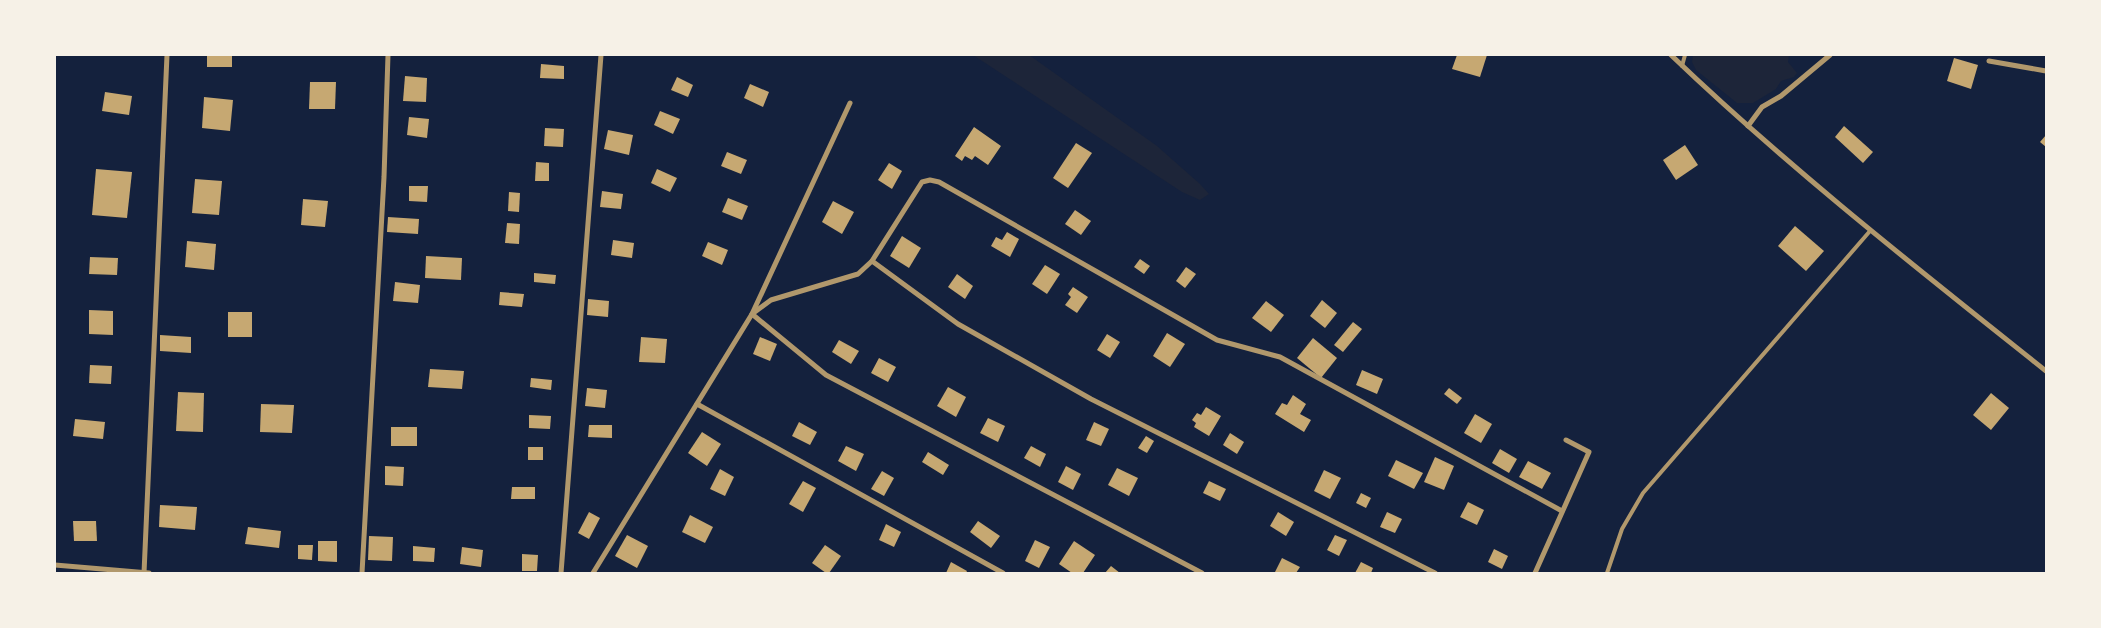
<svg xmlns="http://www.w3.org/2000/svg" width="2101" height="628" viewBox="0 0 2101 628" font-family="Lato,sans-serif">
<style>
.green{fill:#1d2539}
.building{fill:#c6a872}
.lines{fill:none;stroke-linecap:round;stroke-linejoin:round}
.service{stroke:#b1986c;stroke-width:4}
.minor{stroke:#b1986c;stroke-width:5}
</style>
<rect width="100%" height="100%" fill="#14213d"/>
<g class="green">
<polygon points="973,55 1029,55 1157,146 1200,184 1209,194 1200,200 1182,192"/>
<polygon points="1693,55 1789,55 1788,62 1797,73 1794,77 1781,81 1776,89 1753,103 1737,103 1696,70 1692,62"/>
</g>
<g class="building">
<rect x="207" y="55" width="25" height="12"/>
<polygon points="1457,55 1487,55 1480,77 1452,69"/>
<polygon points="1954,58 1978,65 1971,89 1947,81"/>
<polygon points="541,64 564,66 564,79 540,78"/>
<polygon points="405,76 427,78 426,102 403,101"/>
<polygon points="677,77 693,85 688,97 671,90"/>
<polygon points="310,82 336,82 335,109 309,109"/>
<polygon points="750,84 769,92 763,107 744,98"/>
<polygon points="105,92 132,96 129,115 102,111"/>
<polygon points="204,97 233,100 230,131 202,128"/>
<polygon points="660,111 680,119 673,134 654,125"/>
<polygon points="409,117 429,119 427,138 407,135"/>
<polygon points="1844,126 1873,152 1863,163 1835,137"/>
<polygon points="974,127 1001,146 988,165 975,156 972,160 965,156 962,161 955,156"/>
<polygon points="545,128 564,129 563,147 544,146"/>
<polygon points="608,130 633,135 629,155 604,149"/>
<polygon points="2046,135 2046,147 2040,142"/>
<polygon points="1076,143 1092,153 1068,188 1053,178"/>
<polygon points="1685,145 1698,165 1676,180 1663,160"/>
<polygon points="727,152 747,160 741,174 721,166"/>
<polygon points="536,162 549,163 549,181 535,181"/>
<polygon points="889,163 902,171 892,189 878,180"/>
<polygon points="96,169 132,172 127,218 92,215"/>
<polygon points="657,169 677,178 670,192 651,183"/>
<polygon points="195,179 222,181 219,215 192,213"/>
<polygon points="409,186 428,186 427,202 409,201"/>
<polygon points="602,191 623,194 621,209 600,207"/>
<polygon points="509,192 520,193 519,212 508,211"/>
<polygon points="728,198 748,206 742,220 722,212"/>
<polygon points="303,199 328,201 325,227 301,225"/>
<polygon points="833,201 854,212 842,234 822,222"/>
<polygon points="1075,210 1091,221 1081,235 1065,224"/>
<polygon points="388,217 419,219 418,234 387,232"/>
<polygon points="507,223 520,224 519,244 505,243"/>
<polygon points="1795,226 1824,251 1806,271 1778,246"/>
<polygon points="1007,232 1019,239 1010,257 991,246 996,237 1002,240"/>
<polygon points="902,236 921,248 909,268 890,256"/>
<polygon points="613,240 634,243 632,258 611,255"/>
<polygon points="187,241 216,244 214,270 185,267"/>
<polygon points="708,242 728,250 722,265 702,256"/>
<polygon points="426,256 462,258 461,280 425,278"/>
<polygon points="90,257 118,258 117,275 89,274"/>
<polygon points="1140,259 1150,266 1144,274 1134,267"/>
<polygon points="1045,265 1060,274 1047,294 1032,284"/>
<polygon points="1186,267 1196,274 1185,288 1176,281"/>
<polygon points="534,273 556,275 555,284 534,282"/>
<polygon points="957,274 973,286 965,299 948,287"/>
<polygon points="395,282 420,285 418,303 393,301"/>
<polygon points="1073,287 1088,297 1077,313 1065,305 1071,297 1068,294"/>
<polygon points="500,292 524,294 522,307 499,305"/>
<polygon points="588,299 609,301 608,317 587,315"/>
<polygon points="1322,300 1337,313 1325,328 1310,316"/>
<polygon points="1266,301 1284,315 1271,332 1252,318"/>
<polygon points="89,310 113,311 113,335 89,334"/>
<rect x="228" y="312" width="24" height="25"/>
<polygon points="1353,322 1362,329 1343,352 1334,345"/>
<polygon points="1167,333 1185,344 1170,367 1153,356"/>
<polygon points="1107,334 1120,342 1110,358 1097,350"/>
<polygon points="160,335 191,337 191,353 160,351"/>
<polygon points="641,337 667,339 665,363 639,362"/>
<polygon points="760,337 777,344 770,361 753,354"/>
<polygon points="1313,338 1337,358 1321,378 1297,358"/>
<polygon points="839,340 859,351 851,364 832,352"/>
<polygon points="879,358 896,367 888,382 871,373"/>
<polygon points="90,365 112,366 111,384 89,383"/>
<polygon points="430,369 464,371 462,389 428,387"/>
<polygon points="1362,370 1383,379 1377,394 1356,385"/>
<polygon points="531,378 552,380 551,390 530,387"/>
<polygon points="948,387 966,397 956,417 937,406"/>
<polygon points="587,388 607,390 605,408 585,406"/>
<polygon points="1449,388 1462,398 1457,404 1444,394"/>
<polygon points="178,392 204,393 203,432 176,431"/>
<polygon points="1991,393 2009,408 1991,430 1973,415"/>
<polygon points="1293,395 1306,404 1300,414 1311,420 1304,432 1275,414 1282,403 1287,405"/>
<polygon points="261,404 294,405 292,433 260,432"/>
<polygon points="1206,407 1221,416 1209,436 1194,427 1196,423 1192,420 1197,413 1201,415"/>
<polygon points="1475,414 1492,424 1481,443 1464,433"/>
<polygon points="529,415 551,416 550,429 529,428"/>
<polygon points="988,418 1005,426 998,442 980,433"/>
<polygon points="75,419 105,422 103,439 73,436"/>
<polygon points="799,422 817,432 810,445 792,436"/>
<polygon points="1094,422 1109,429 1101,446 1086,440"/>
<polygon points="589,425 612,425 612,438 588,437"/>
<rect x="391" y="427" width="26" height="19"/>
<polygon points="702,432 721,444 707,466 688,453"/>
<polygon points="1230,433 1244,442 1237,454 1223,445"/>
<polygon points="1146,436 1154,441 1147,453 1138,448"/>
<polygon points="846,446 864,454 856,471 838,461"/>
<polygon points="1031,446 1046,454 1040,467 1024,458"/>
<rect x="528" y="447" width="15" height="13"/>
<polygon points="1500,449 1517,459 1509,473 1492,463"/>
<polygon points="928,452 949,465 943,475 922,462"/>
<polygon points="1435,457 1454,466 1444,490 1424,482"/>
<polygon points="1396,460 1423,473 1414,489 1388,476"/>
<polygon points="1528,461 1551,473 1542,489 1519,477"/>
<polygon points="385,466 404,467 403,486 385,485"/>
<polygon points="1066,466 1081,474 1073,490 1058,482"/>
<polygon points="1117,468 1138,478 1129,496 1108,485"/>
<polygon points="720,469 734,477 725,496 710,489"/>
<polygon points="1324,470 1341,478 1330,499 1314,491"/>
<polygon points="882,471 894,478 884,496 871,489"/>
<polygon points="803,481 816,488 803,512 789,504"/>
<polygon points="1209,481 1226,489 1220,501 1203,493"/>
<polygon points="512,487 535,487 535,499 511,499"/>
<polygon points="1361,493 1371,498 1366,508 1356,503"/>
<polygon points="1468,502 1484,510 1477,525 1460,517"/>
<polygon points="160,505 197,507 195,530 159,527"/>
<polygon points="589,512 600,518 589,539 578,533"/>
<polygon points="1278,512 1294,522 1286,536 1270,526"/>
<polygon points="1387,512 1402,519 1395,533 1380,527"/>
<polygon points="690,515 713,527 705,543 682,532"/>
<polygon points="73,521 96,521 97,541 74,541"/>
<polygon points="978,521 1000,536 991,548 970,532"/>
<polygon points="886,524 901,532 894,547 879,540"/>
<polygon points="248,527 281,531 279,548 245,544"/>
<polygon points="627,535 648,546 637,568 615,556"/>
<polygon points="1335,535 1347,540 1339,556 1327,550"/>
<polygon points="369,536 393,537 392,561 368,560"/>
<polygon points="1035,540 1050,547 1039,568 1025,561"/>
<polygon points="318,541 337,541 337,562 318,561"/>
<polygon points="1074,541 1095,555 1083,573 1072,573 1059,564"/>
<polygon points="298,545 313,545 312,560 298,559"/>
<polygon points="825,545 841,556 829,573 826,573 812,563"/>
<polygon points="413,546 435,548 434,562 413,561"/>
<polygon points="462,547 483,550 481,567 460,564"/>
<polygon points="1494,549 1508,556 1502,569 1488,562"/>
<polygon points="522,554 538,555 537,571 522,571"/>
<polygon points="1282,558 1300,567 1296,573 1275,572"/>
<polygon points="951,562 967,571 966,573 946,573"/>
<polygon points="1361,562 1373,568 1371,573 1355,573"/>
<polygon points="1111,566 1120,573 1105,573"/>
</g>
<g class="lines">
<g class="service">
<polyline points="1682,66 1685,55"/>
<polyline points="1607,573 1622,529 1643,493 1870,231"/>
</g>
<g class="minor">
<path d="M 1671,55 C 1789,168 1918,269 2046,371"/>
<polyline points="1989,61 2046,71"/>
<polyline points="1748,126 1762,107 1781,96 1830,55"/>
<polyline points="872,261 922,182 930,180 939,182 1217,340 1280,357 1562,511"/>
<polyline points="697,404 1003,573"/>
<polyline points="55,565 149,573"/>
<polyline points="144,573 167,55"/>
<polyline points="362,573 384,177 388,55"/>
<polyline points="561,573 601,55"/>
<polyline points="593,573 752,314 850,103"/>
<polyline points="1202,573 826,375 752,314 771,300 858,274 872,261 958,324 1091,399 1435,573"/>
<polyline points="1535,573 1589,452 1566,440"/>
</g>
</g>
<rect width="2101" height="628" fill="none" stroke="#f6f1e7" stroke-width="112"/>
</svg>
